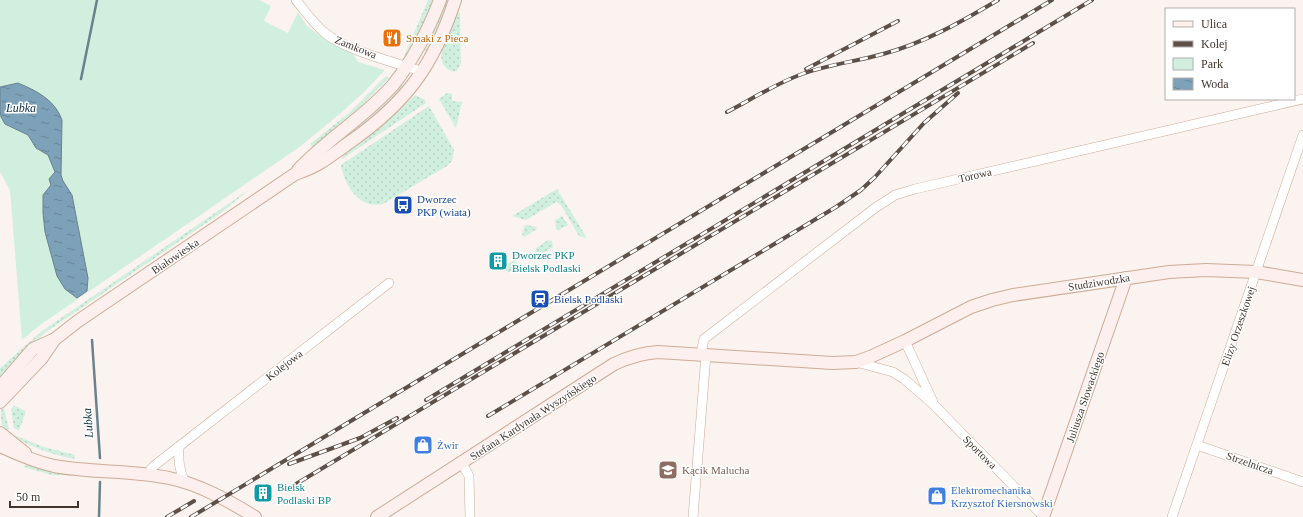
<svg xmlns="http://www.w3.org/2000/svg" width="1303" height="517" viewBox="0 0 1303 517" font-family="'Times New Roman',serif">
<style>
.grass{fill:url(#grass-dots)}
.park{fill:#d1efdf}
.water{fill:url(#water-ripples);stroke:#6b818e}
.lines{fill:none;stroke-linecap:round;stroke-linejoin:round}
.stream{stroke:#6b818e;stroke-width:2.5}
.street-casing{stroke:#cdab98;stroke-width:10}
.secondary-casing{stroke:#cdab98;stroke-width:14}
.street{stroke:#fff;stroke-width:9}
.secondary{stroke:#fcefed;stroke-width:12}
.rail-casing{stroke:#5c5048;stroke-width:4}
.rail{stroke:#fff;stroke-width:2.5;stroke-dasharray:8;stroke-linecap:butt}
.labels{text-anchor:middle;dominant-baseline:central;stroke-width:3;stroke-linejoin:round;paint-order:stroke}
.food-label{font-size:11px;fill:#c56008;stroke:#fff;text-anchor:start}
.street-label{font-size:11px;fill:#42352d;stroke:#fff}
.transit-label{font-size:11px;fill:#164399;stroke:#fff;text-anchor:start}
.culture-label{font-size:11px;fill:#0d838f;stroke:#fff;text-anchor:start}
.shop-label{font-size:11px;fill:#366cbe;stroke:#fff;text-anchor:start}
.education-label{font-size:11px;fill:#785e54;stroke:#fff;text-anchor:start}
.water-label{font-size:12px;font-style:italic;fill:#0d2e40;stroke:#fff}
</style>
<defs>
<pattern id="grass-dots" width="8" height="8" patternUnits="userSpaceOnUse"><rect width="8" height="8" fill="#d1efdf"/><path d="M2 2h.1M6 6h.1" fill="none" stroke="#b5cec0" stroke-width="1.8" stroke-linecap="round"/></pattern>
<pattern id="water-ripples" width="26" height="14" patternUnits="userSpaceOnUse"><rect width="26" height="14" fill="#7ca1b8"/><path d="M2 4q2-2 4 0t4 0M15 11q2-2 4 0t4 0" fill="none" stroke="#678496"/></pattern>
</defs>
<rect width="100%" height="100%" fill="#faf3ef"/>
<g class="grass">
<polygon points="428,0 435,0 422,28 407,55 404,57"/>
<polygon points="445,0 449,0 446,10 427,55 424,54"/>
<path d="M 457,12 L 460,13 L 461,63 L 457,71 C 453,72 450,71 446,68 C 433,55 451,26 457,12 Z"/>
<polygon points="386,76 389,78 351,116 312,147 310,144 349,113"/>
<polygon points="407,81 409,82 377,115 341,144 341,139"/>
<polygon points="447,93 452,94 452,101 462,102 456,128 439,99"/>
<polygon points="415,95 424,99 426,103 342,159 343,154 381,127"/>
<path d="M 429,106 L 454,150 L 452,161 L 447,166 L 383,204 C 360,210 344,185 341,165 Z"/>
<polygon points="250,189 221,213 46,332 29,348 0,381 0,368 42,331"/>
<polygon points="557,189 587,238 579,236 561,205 556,202 526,220 512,216"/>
<polygon points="562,216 568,225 559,230 556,229 555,220"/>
<polygon points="527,225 536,227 537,229 524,237 522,235 524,226"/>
<polygon points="548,240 552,241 553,247 534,259 536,248"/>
<polygon points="515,260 519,267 510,272 507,272 504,266"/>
<path d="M 2,406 L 4,409 L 9,429 L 7,432 C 0,425 0,416 2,406 Z"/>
<polygon points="14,406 26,411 19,431 14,428 11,409"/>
<path d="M 16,436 L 44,447 L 75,455 L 74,459 C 53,455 35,448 15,438 Z"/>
<polygon points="28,465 54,472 78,475 52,475 23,467"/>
</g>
<polygon class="park" points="0,0 259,0 271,6 264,21 288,33 298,12 307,26 327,41 352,52 358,62 385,70 364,92 342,112 301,146 40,325 22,340 10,190 0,172"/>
<path class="water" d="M 18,83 C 37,91 55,100 62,120 L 61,175 L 63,181 L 72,195 L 88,278 L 87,291 L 77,298 L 65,289 L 57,276 L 45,232 L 43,213 L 43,195 L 51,185 L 49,179 L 55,172 L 48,155 L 36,148 L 28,135 L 5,124 L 1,117 L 0,110 L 0,87 Z"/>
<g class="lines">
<g class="stream">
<polyline points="81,79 97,0"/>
<polyline points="92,340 100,458"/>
<polyline points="99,517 100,482"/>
</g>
<defs>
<g id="street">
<path d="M 296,0 C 305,11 314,24 325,33 C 347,51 395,62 423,72"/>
<polyline points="905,341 933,402"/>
<polyline points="701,354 704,339 875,208 895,195 915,189 1303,99"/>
<polyline points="856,362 893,372 904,379 934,405 1043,516"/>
<polyline points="1197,445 1303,482"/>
<path d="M 179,447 C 178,460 179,471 185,482"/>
<polyline points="462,463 469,476 470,517"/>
<polyline points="149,475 151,469 155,465 389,283"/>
<polyline points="693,517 706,355"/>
<polyline points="1172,517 1303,135"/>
</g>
<g id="secondary">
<path d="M 298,170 C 327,139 365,117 393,85 C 414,59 428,31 440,0"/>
<path d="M 0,387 L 33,349 L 55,339 L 78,321 L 295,174 C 303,171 312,168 320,163 C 330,157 340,149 350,142 C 406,103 434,65 455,0"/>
<polyline points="0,402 41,359 54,340"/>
<polyline points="0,433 25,453"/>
<path d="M 0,446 C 17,454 36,462 54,466 C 92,473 132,470 169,478 C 199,484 229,501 255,517"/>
<path d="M 377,517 L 614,364 C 629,357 642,353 658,352 L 832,363 L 856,362 L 870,357 L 905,341 L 971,307 L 992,300 L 1013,295 L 1169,272 L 1206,270 L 1256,272 L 1303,280"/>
<polyline points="1043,517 1126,278"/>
</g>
</defs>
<use href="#street" class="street-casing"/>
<use href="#secondary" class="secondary-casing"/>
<use href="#street" class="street"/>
<use href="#secondary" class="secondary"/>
<defs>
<g id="rail">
<polyline points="806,69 898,21"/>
<path d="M 727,112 C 750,100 772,86 797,76 C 824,65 854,62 883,54 C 924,43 961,22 998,0"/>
<polyline points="426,400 1092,0"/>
<polyline points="488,416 836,207 861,190 875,177 924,123 958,93"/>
<polyline points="289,464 360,438 397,418"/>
<polyline points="286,490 1033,43"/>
<polyline points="167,517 194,501"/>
<polyline points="191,517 1052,0"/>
</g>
</defs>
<use href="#rail" class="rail-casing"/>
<use href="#rail" class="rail"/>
</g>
<defs>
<symbol id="restaurant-square" viewBox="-11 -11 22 22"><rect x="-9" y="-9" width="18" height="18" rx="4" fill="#e8710a" stroke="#fff"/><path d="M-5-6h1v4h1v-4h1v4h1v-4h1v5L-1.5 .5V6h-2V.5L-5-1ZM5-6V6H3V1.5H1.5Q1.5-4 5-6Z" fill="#fff"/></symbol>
<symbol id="bus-square" viewBox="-11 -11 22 22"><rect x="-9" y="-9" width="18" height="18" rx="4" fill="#1a4fb4" stroke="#fff"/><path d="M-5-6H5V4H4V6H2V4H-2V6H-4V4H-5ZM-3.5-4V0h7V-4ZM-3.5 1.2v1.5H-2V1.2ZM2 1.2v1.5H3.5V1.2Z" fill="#fff"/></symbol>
<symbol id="building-square" viewBox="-11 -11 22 22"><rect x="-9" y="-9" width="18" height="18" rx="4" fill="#0f9aa8" stroke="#fff"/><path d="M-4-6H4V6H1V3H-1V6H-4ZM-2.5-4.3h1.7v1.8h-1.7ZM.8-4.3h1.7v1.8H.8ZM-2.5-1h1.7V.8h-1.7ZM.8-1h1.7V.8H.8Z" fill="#fff"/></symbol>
<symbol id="station-square" viewBox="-11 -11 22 22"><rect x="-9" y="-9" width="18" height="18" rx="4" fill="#1a4fb4" stroke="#fff"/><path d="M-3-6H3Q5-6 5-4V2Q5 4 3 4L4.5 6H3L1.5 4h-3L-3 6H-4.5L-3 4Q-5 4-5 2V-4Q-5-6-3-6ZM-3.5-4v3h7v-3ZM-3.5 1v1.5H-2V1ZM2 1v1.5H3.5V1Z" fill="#fff"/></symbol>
<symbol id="shop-square" viewBox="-11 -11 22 22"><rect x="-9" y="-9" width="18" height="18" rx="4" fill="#3f7fe0" stroke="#fff"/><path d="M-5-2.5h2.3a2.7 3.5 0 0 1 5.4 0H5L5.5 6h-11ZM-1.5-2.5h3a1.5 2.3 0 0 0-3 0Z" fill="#fff"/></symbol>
<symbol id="school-square" viewBox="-11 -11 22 22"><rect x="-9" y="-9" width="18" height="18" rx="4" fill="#8d6e63" stroke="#fff"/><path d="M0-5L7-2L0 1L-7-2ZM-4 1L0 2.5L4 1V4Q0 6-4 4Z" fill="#fff"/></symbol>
</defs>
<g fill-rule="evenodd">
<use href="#restaurant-square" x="381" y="27" width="22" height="22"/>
<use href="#bus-square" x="392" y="194" width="22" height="22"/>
<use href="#building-square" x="487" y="250" width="22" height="22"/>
<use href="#station-square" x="529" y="288" width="22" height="22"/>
<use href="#shop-square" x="412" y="434" width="22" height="22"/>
<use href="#school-square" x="657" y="459" width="22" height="22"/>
<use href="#building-square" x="252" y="482" width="22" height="22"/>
<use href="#shop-square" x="926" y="485" width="22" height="22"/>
</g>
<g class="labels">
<g class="food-label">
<text x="406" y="38">Smaki z Pieca</text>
</g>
<g class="street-label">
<text transform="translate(356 47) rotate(22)">Zamkowa</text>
<text transform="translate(975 175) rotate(-13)">Torowa</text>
<text transform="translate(175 256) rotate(-34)">Białowieska</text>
<text transform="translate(1099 282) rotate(-9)">Studziwodzka</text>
<text transform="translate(1238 326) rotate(-71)">Elizy Orzeszkowej</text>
<text transform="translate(284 365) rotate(-38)">Kolejowa</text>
<text transform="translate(1085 397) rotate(-71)">Juliusza Słowackiego</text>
<text transform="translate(533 417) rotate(-33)">Stefana Kardynała Wyszyńskiego</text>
<text transform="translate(980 452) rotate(45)">Sportowa</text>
<text transform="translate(1250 463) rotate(19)">Strzelnicza</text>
</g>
<g class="transit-label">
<text x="417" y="199">Dworzec<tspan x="417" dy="13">PKP (wiata)</tspan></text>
<text x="554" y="299">Bielsk Podlaski</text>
</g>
<g class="culture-label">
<text x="512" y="255">Dworzec PKP<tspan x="512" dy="13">Bielsk Podlaski</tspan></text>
<text x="277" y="487">Bielsk<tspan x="277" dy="13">Podlaski BP</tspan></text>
</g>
<g class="shop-label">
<text x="437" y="445">Żwir</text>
<text x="951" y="490">Elektromechanika<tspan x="951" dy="13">Krzysztof Kiersnowski</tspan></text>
</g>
<g class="education-label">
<text x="682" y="470">Kącik Malucha</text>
</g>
<g class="water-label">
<text x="21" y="108">Lubka</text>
<text transform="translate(88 423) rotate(-94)">Lubka</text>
</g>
</g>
<rect x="1165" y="8" width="130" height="92" fill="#ffffff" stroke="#b3aeab"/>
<rect x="1173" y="21" width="20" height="6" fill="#fcefed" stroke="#b3aeab"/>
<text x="1201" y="28" font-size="12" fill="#42352d">Ulica</text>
<rect x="1173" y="41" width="20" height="6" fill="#5c5048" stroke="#b3aeab"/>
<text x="1201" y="48" font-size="12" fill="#42352d">Kolej</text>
<rect x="1173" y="58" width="20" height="12" fill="#d1efdf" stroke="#b3aeab"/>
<text x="1201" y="68" font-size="12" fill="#42352d">Park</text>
<rect x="1173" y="78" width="20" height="12" fill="url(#water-ripples)" stroke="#b3aeab"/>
<text x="1201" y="88" font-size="12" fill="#42352d">Woda</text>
<path d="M10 501v6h68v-6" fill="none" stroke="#42352d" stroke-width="2"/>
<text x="16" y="501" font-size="12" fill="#42352d" stroke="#ffffff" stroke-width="3" paint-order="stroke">50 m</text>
</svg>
